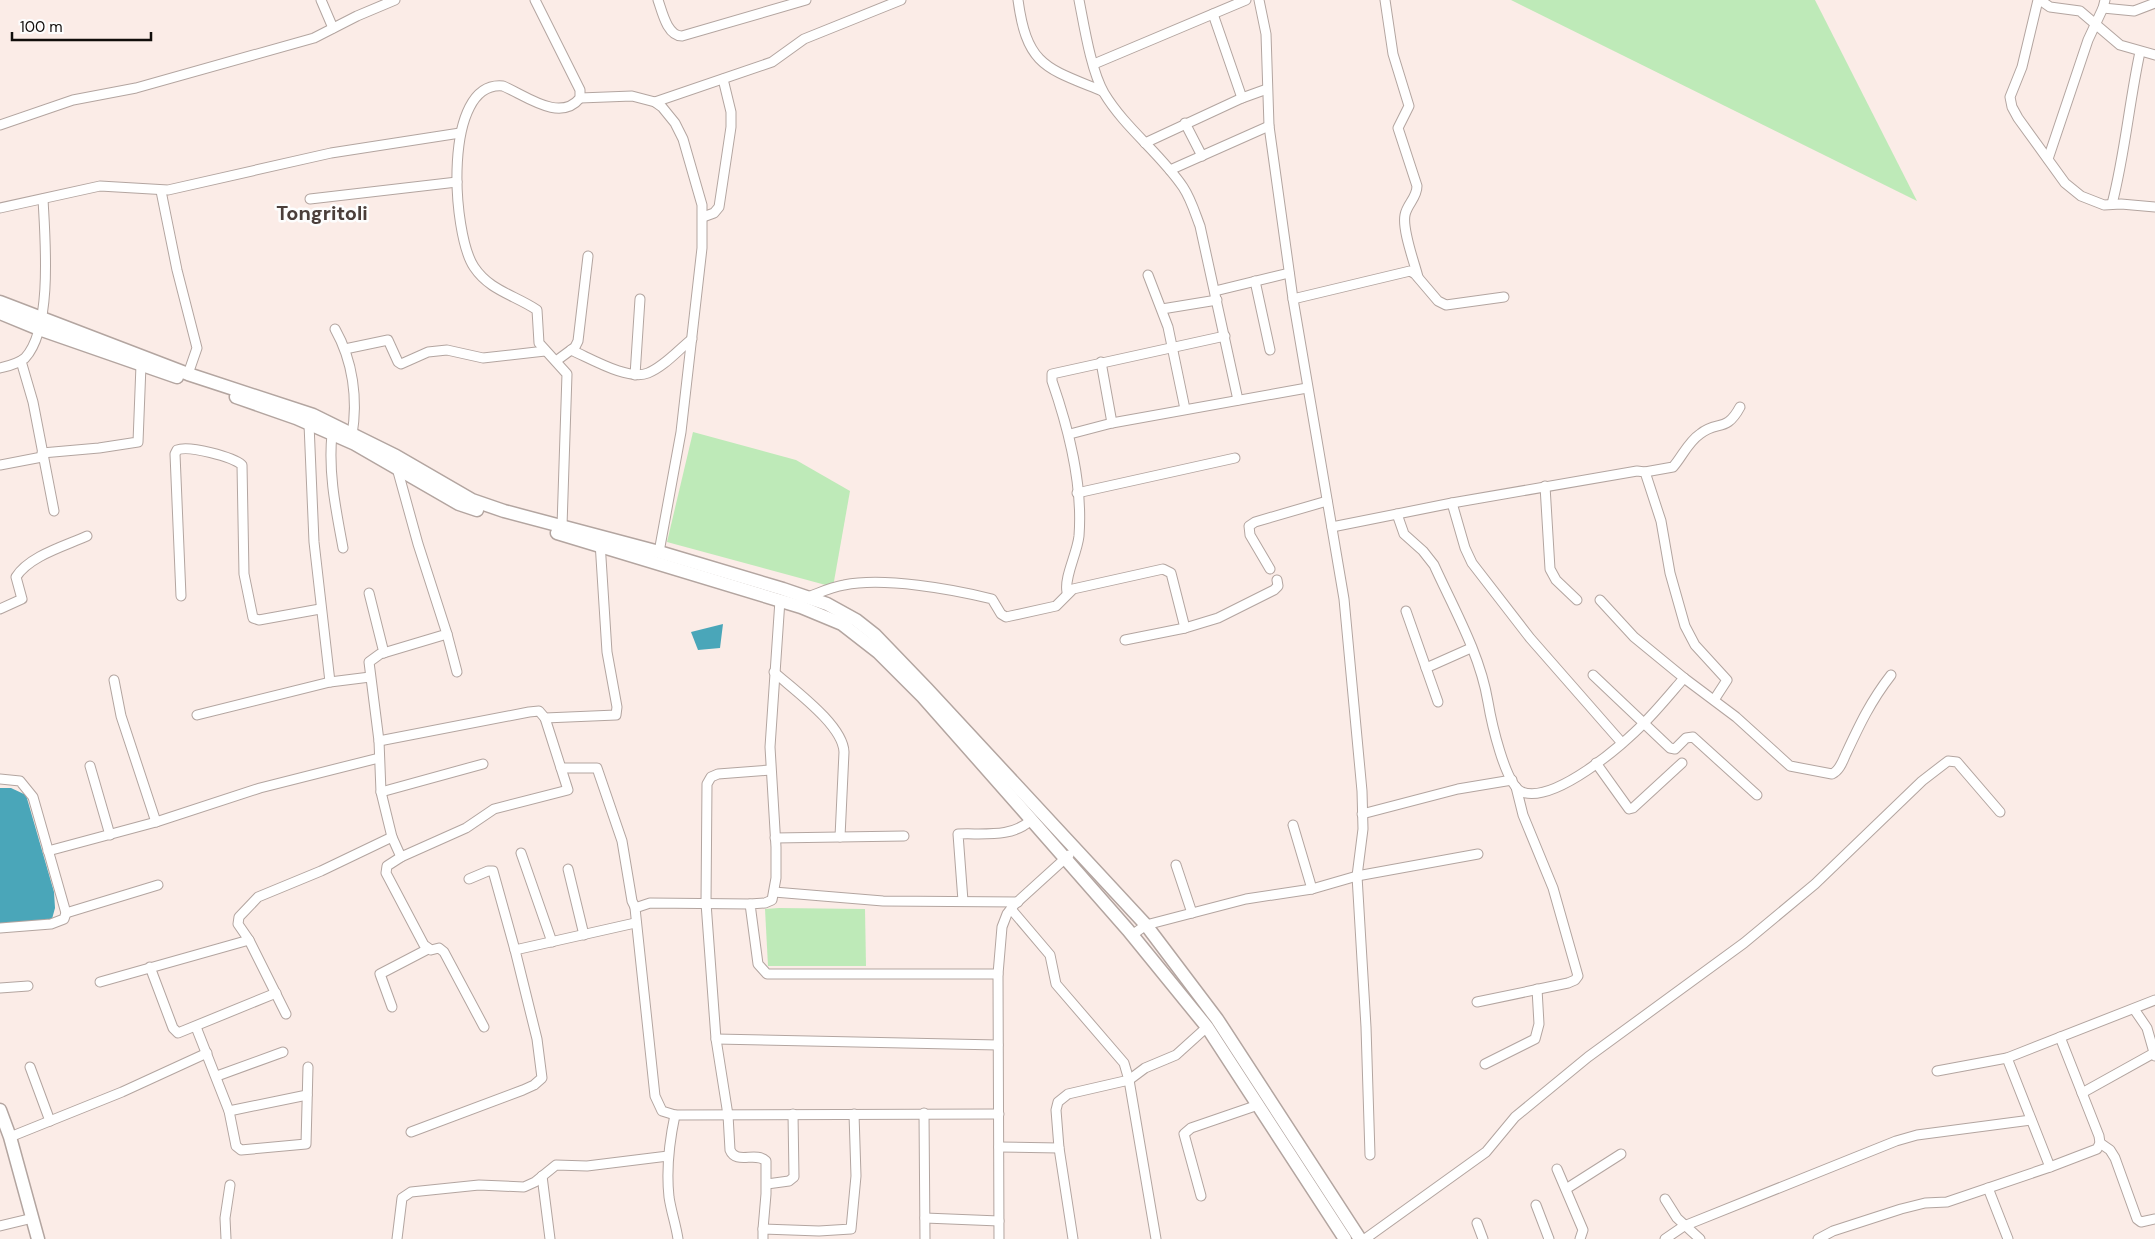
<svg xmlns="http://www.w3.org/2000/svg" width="2155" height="1239" viewBox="0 0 2155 1239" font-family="'DM Sans',sans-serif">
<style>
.green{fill:#beeab8}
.water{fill:#4aa6b9}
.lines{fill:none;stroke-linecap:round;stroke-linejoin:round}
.street-casing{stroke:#b3a5a0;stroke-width:11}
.secondary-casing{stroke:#b3a5a0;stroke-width:15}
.street{stroke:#fff;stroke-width:9}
.secondary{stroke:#fff;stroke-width:12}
.labels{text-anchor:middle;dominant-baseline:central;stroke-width:5;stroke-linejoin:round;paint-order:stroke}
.district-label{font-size:20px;font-weight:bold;fill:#4a3e3a;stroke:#fdfdfd}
</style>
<rect width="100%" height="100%" fill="#fbece7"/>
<g class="green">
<polygon points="1511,0 1815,0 1917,201"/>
<polygon points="693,432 796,460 850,491 833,587 667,542"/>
<polygon points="779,908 865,909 866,966 768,966 765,909"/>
</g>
<g class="water">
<polygon points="723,624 720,648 698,650 691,632"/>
<polygon points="0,788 11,788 26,795 54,892 55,908 52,919 0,925"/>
</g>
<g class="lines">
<defs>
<g id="street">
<polyline points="321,0 333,28"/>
<path d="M 535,0 L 580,90 L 580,98 C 560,123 525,95 503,86 C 442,80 452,234 474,267 C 490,291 515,295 537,310 L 539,343 L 567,374 L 562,526"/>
<path d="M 658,0 C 662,11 667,36 682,36 L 806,0"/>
<path d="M 1018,0 C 1027,66 1046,68 1102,91"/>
<path d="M 1079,0 C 1084,25 1091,71 1104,93 C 1125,128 1160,153 1183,187 C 1191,199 1195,213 1200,226 L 1238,400"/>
<polyline points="1259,0 1266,34 1269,126 1293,299 1344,599 1362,791 1363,829 1357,876 1366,1027 1370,1155"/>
<path d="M 1385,0 L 1393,54 L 1409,106 L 1398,128 L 1417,186 C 1417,198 1407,204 1405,215 C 1402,230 1414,261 1418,277"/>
<polyline points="2038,0 2022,67 2010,97 2012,107 2018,118 2065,183 2081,196 2104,205 2121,204 2155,207"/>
<polyline points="2040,0 2050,7 2080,11 2120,45 2155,55"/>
<polyline points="2103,8 2134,11 2155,3"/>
<polyline points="1213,14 1242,98"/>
<polyline points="1094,64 1246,0"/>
<polyline points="580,98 632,96 655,102 662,107 675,123 683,139 702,205 702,248 681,432 659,552"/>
<polyline points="655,102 772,62 804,39 901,0"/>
<polyline points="1185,123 1202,156"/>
<polyline points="0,125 73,100 136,88 314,38 357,16 395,0"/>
<polyline points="1145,143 1242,98 1267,89"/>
<polyline points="2048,159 2088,40 2103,8 2105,0"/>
<polyline points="1170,170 1269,126"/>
<polyline points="161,191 177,270 197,348 188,374"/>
<polyline points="310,199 457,182"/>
<path d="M 2112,204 C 2125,154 2129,103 2140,52"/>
<polyline points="0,208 100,186 168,190 331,153 460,133"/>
<polyline points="703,217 714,213 719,207 731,127 731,112 723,79"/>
<polyline points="1148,275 1168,327 1185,409"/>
<polyline points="1255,281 1270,350"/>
<polyline points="1215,291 1289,273"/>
<polyline points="1293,299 1410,271 1415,274 1438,301 1446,305 1504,297"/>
<polyline points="1162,309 1217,300"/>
<path d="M 335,329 C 353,361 358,399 352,435"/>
<polyline points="345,349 388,340 398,362 401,364 428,352 447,350 483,358 545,351"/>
<path d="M 571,350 C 590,358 628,381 648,373 C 665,366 678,350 692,339"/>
<polyline points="21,361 33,402 54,511"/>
<polyline points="556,361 575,347 578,341 588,256"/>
<polyline points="1101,362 1112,423"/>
<path d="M 0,368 C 8,366 18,364 25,358 C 53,328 45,238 43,199"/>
<polyline points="635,375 640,299"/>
<polyline points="309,424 314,542 330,682"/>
<path d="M 332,434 C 328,473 336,510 343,548"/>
<polyline points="1070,434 1112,423 1307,388"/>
<polyline points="42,453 99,448 138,442 141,365"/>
<polyline points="0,465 42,457"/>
<polyline points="397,468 418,544 447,634 380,654 369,662 379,741 381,792 392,837 401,857 466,828 494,809 568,790 545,718"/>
<path d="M 1645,472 L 1673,467 C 1682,457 1688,442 1700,434 C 1718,420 1726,433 1740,407"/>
<polyline points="1545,486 1550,569 1556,580 1577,600"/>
<polyline points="1077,493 1235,458"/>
<path d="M 1397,514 L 1404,534 L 1423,551 L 1434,565 C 1454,609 1480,654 1488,702 C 1491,720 1505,785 1522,792 C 1554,804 1623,745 1644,723 C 1658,709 1671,693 1684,678 L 1634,637 L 1600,600"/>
<polyline points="1332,527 1452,503"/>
<polyline points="1270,569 1250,535 1249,526 1255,522 1327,501"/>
<path d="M 1067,592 C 1064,577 1077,554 1079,536 C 1083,484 1069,430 1052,381 L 1052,374 L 1225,336"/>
<polyline points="369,593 384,653"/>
<path d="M 181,596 L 175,454 L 177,450 C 189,445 233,457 242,465 L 244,574 L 253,618 L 259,620 L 320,609"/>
<path d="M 808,597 C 819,593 831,587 844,585 C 884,577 952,589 992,599 L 1001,614 L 1006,617 L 1056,606 L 1073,589 L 1163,569 L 1171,573 L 1185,628"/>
<polyline points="780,600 770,747 776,847 776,878 772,900 765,903 750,904 758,964 767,974 998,974"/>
<path d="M 0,609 L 22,599 L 16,577 C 29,556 65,546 87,536"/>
<polyline points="1406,611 1438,702"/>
<polyline points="447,634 457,672"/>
<polyline points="1125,640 1185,628 1218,618 1274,590 1278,586 1277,580"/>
<polyline points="1426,668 1471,648"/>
<path d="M 774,672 C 794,690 843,725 844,752 L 840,837"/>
<polyline points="1593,675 1670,748 1675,749 1686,738 1693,737 1757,795"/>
<path d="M 1684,678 L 1736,717 L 1790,766 L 1832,774 C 1839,771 1842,763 1845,756 C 1859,726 1870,702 1891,675"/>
<polyline points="114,680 121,716 156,822"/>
<polyline points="197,715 330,682 370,677"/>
<polyline points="379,741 529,712 539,711 545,718 616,715 617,707 607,652 600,542"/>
<polyline points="1622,743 1530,638 1472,563 1465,548 1452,503 1637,471 1645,472 1661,521 1670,573 1685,626 1695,645 1727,680 1714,700"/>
<polyline points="1596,763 1629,809 1633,808 1682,763"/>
<polyline points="90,766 110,835"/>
<polyline points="561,768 597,768 622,841 632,901 635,907"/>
<polyline points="0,779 20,781 33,797 66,913 64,919 51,924 0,928"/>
<polyline points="381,792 483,764"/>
<polyline points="1362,814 1458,789 1512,780"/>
<polyline points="1293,825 1312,889"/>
<polyline points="775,838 904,836"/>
<polyline points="48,851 156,822 260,788 379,758"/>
<polyline points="521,853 552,942"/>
<polyline points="401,857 387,866 386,873 424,945 431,950 439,948 444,952 484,1027"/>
<polyline points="1176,865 1192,913"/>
<polyline points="568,869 584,935"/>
<polyline points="469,879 488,871 493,871 515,950"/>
<polyline points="774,892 883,901 1018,902"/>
<path d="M 963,901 L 958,834 C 984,833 1012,838 1031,820"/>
<polyline points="750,904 650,903 635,908 655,1096 662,1111 675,1115 999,1114"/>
<polyline points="1011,909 1050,955 1056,984 1124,1063 1129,1080 1068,1094 1058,1102 1056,1110 1059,1148 1073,1239"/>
<polyline points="66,913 158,885"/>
<polyline points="1132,935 1146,925 1246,899 1312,889 1357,876 1478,854"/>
<polyline points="150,967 173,1028 178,1033 276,993"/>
<polyline points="100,982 249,940"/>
<polyline points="0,988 28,986"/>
<polyline points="1477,1002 1568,983 1575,980 1578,976 1553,888 1523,815 1516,787"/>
<polyline points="392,1007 380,974 428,949"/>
<polyline points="2134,1009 2147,1028 2155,1056"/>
<polyline points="286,1014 249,940 238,924 239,917 258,897 321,871 392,837"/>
<polyline points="196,1027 229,1111 236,1146 241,1150 306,1144 308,1067"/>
<polyline points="716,1039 998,1045"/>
<polyline points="2007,1058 2050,1167"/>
<polyline points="1485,1064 1535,1039 1539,1024 1537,989"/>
<polyline points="30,1067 50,1121"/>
<polyline points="1937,1071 2007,1058 2155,1000"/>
<polyline points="217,1076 283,1052"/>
<polyline points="2082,1093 2154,1053"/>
<polyline points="229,1111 307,1095"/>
<polyline points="924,1113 925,1239"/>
<path d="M 675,1115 C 669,1143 666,1169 669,1197 C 671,1211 676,1225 678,1239"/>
<polyline points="411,1132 523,1090 534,1085 542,1078 537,1039 515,950 635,923"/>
<polyline points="10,1137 122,1092 207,1053"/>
<polyline points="2100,1143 2110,1150 2115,1158 2137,1219 2141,1222 2155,1219"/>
<polyline points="999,1147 1059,1148"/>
<polyline points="1557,1169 1583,1230 1580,1239"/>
<polyline points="542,1176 550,1239"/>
<polyline points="767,1184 789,1181 794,1177 793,1114"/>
<polyline points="1988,1188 2008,1239"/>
<polyline points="1566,1189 1621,1154"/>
<polyline points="1201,1196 1184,1134 1191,1128 1258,1105"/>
<polyline points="1665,1199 1677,1218 1700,1239"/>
<polyline points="1536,1205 1549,1239"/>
<polyline points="925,1218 999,1221"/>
<polyline points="1477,1223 1483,1239"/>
<polyline points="0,1226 33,1218"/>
<path d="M 763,1229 L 766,1194 L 766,1161 C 756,1151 736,1165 730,1150 L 728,1115 L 716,1039 L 706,903 L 707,784 L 711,777 L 718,774 L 770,770"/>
<polyline points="226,1239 225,1218 230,1185"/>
<polyline points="397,1239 402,1198 411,1192 479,1185 524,1187 535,1182 556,1165 587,1166 668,1156"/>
<polyline points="763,1239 763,1229 819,1231 851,1229 856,1176 854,1114"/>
<polyline points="999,1239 998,974 1002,927 1007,914 1014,905 1069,855"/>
<polyline points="1156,1239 1129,1080 1145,1068 1176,1055 1207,1027"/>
<polyline points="1365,1239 1486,1152 1515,1117 1588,1057 1744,943 1815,884 1922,781 1948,761 1957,762 2000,812"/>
<polyline points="1665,1239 1684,1226 1896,1141 1917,1135 2031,1120"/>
<polyline points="1818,1239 1833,1231 1901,1209 1925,1203 1947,1202 2050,1167 2097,1149 2100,1143 2099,1136 2060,1037"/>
</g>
<g id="secondary">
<polyline points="0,302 188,374 313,415 396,456 472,500 504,511 659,552 783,589 827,604 856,620 875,635 927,689 1146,925 1217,1019 1360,1239"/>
<polyline points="0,313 39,329 177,377"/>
<polyline points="236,397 296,418 355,444 459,504 477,510"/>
<polyline points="557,533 801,607 842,624 878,652 923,697 1021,808 1128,930 1207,1027 1345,1239"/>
<polyline points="0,1110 10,1137 38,1239"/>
</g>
</defs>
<use href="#street" class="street-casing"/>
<use href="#secondary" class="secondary-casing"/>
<use href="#street" class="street"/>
<use href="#secondary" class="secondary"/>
</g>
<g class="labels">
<g class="district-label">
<text x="322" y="213">Tongritoli</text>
</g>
</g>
<path d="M12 32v8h139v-8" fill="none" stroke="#110d0b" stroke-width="2.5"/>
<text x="20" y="32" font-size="15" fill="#110d0b" stroke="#fdfdfd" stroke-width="4" paint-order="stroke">100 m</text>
</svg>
